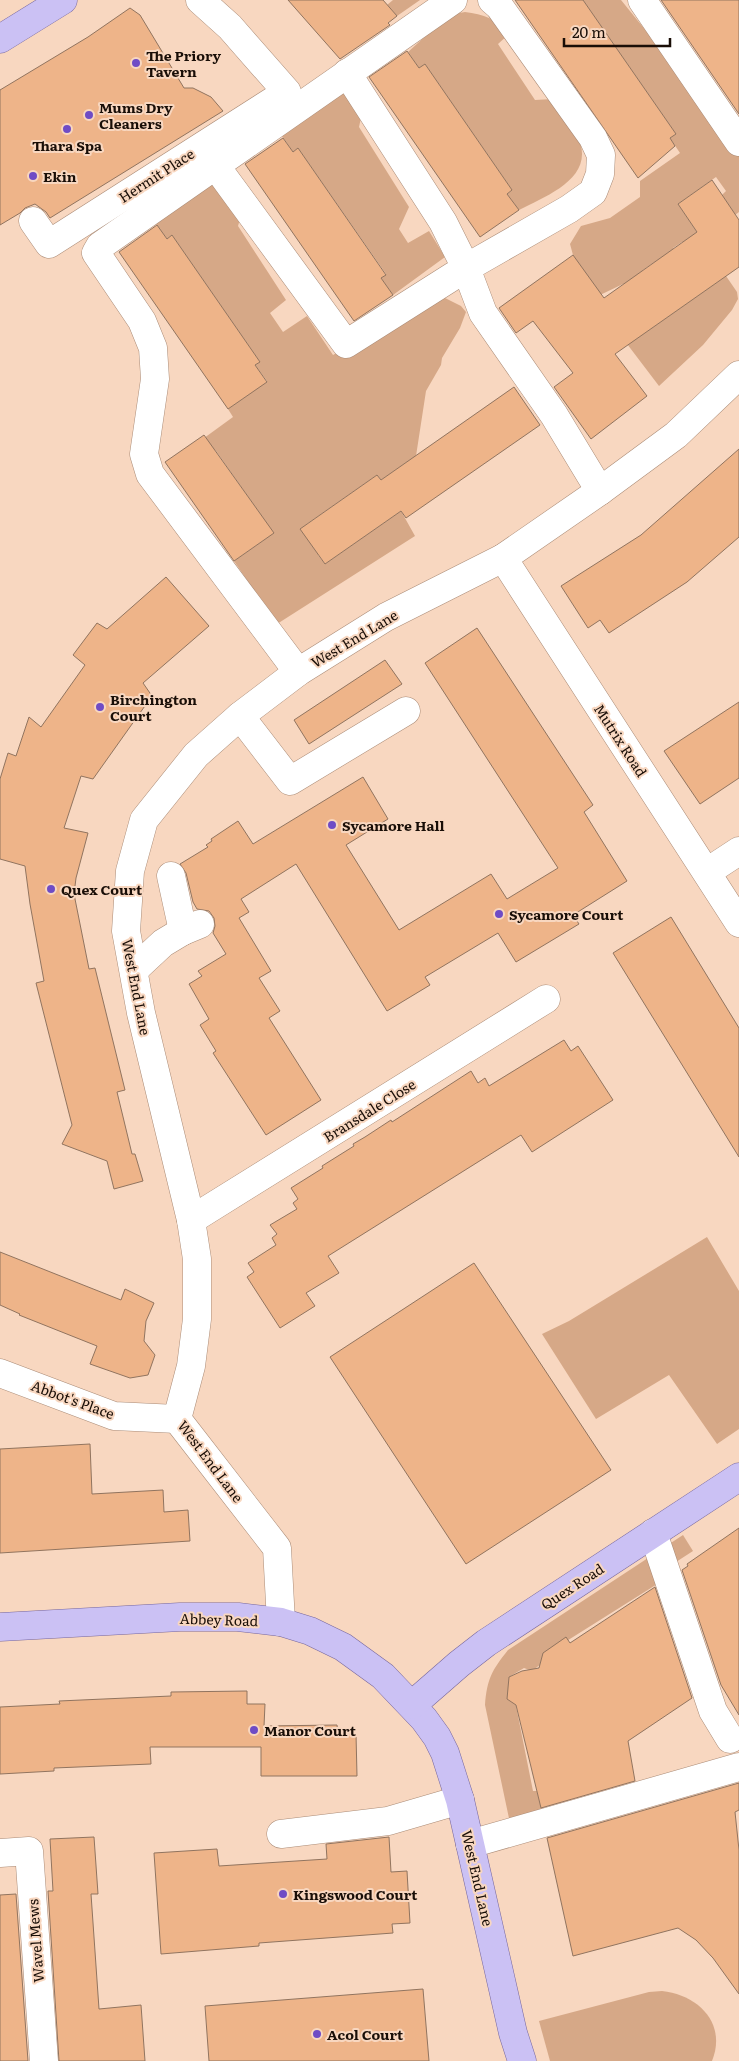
<svg xmlns="http://www.w3.org/2000/svg" width="739" height="2061" viewBox="0 0 739 2061" font-family="Literata,serif">
<style>
.green{fill:#d6a887}
.building{fill:#eeb489;stroke:#91745f}
.lines{fill:none;stroke-linecap:round;stroke-linejoin:round}
.minor-casing{stroke:#ab8c77;stroke-width:29}
.major-casing{stroke:#77679c;stroke-width:29}
.minor{stroke:#fff;stroke-width:28}
.major{stroke:#cbc1f4;stroke-width:28}
.poi-dot{fill:#6f4cc5;stroke:#f8d7c0;stroke-width:2}
.labels{text-anchor:middle;dominant-baseline:central;stroke-width:4;stroke-linejoin:round;paint-order:stroke}
.poi-label{font-size:14px;font-weight:bold;fill:#190e07;stroke:#f8d7c0;text-anchor:start}
.street-label{font-size:14px;fill:#190e07;stroke:#f8d7c0}
</style>
<rect width="100%" height="100%" fill="#f8d7c0"/>
<g class="green">
<polygon points="393,0 420,0 397,16 387,5"/>
<polygon points="583,0 621,0 739,146 739,212 735,215 722,195 726,191 716,177 678,204 701,238 687,249 682,242 673,248 678,255 653,263 643,270 648,276 628,290 623,284 600,295 573,255 570,244 581,226 610,218 640,197 640,181 680,153 670,138 676,134"/>
<path d="M 465,12 C 483,14 498,19 509,34 L 498,44 L 535,100 L 553,99 C 560,111 571,122 577,135 C 598,177 548,195 519,210 L 507,194 L 512,190 L 425,64 L 419,68 L 408,52 L 449,15 Z"/>
<polygon points="345,88 362,113 359,127 409,207 399,229 408,243 429,231 445,257 393,295 381,278 386,274 298,148 293,152 282,136"/>
<polygon points="209,180 240,219 238,226 286,300 270,313 283,332 307,316 333,355 358,341 424,298 445,298 461,306 466,312 460,328 442,358 441,365 426,391 416,456 381,480 377,475 307,524 325,550 318,555 325,564 401,511 415,536 277,624 234,561 268,537 263,518 216,451 200,441 233,417 228,409 267,381 255,365 260,362 172,235 167,239 156,224"/>
<polygon points="726,276 737,292 738,299 732,310 703,345 659,386 602,311 649,330"/>
<polygon points="707,1237 739,1291 739,1429 717,1444 669,1375 596,1419 542,1334 569,1321"/>
<path d="M 683,1535 L 693,1551 L 659,1573 L 662,1581 L 546,1654 L 546,1660 L 532,1671 L 524,1668 L 509,1677 L 508,1697 L 515,1701 L 533,1791 L 537,1791 L 543,1813 L 510,1823 L 485,1705 C 487,1679 492,1670 508,1650 Z"/>
<path d="M 662,1991 C 699,1995 727,2024 712,2061 L 550,2061 L 539,2021 L 649,1992 Z"/>
</g>
<g class="building">
<polygon points="288,0 383,0 397,16 388,23 390,25 340,59"/>
<polygon points="515,0 583,0 676,134 670,138 675,146 638,178"/>
<polygon points="661,0 739,0 739,114"/>
<polygon points="130,8 140,15 184,88 193,88 211,97 223,111 50,218 46,212 35,204 25,208 20,213 0,225 0,90 88,37"/>
<polygon points="407,51 419,68 425,64 512,190 507,194 519,210 480,237 369,77"/>
<polygon points="283,138 293,152 298,148 386,275 381,278 393,295 354,321 245,164"/>
<polygon points="712,180 739,220 739,267 615,354 647,396 591,439 554,387 573,373 533,321 516,333 499,308 573,255 604,298 697,232 678,204"/>
<polygon points="157,225 167,239 172,235 260,362 255,365 267,382 228,409 119,252"/>
<polygon points="514,387 540,425 406,518 401,511 325,564 300,529 377,475 381,480"/>
<polygon points="204,435 274,533 234,561 165,462"/>
<polygon points="739,449 739,537 687,582 609,633 600,620 588,628 561,586 641,535"/>
<polygon points="166,577 209,626 143,683 152,696 93,779 81,776 64,828 88,833 76,878 74,894 89,969 95,968 125,1090 117,1092 132,1154 135,1154 143,1181 114,1189 107,1161 62,1144 72,1125 36,983 44,981 30,904 25,866 0,859 0,779 8,753 16,756 29,717 41,727 85,665 73,655 97,623 107,629"/>
<polygon points="477,628 593,805 584,812 627,881 573,915 579,924 516,962 498,933 425,977 430,985 387,1011 296,864 241,899 249,912 239,918 271,971 259,978 280,1011 269,1018 321,1100 266,1135 213,1053 216,1051 200,1025 209,1019 189,984 202,976 198,971 226,954 213,933 215,926 214,918 209,911 197,909 193,902 186,873 180,864 208,847 206,845 212,841 211,839 238,821 253,844 363,777 388,819 346,845 399,930 491,874 507,899 558,868 425,663"/>
<polygon points="385,660 402,684 309,744 294,720"/>
<polygon points="739,702 739,778 700,804 664,751"/>
<polygon points="671,917 739,1028 739,1157 613,953"/>
<polygon points="564,1040 571,1051 578,1046 613,1100 532,1152 521,1135 328,1256 339,1273 306,1293 315,1306 280,1328 247,1277 254,1272 248,1263 276,1245 272,1238 277,1234 270,1225 297,1209 293,1203 298,1199 291,1188 323,1168 322,1166 354,1146 353,1144 365,1137 391,1120 392,1122 471,1071 478,1083 485,1078 489,1086"/>
<polygon points="0,1252 121,1300 125,1289 154,1303 146,1321 144,1341 155,1355 148,1375 130,1378 90,1364 97,1346 19,1315 20,1314 0,1305"/>
<polygon points="474,1263 611,1470 466,1564 330,1357"/>
<polygon points="90,1444 92,1494 163,1490 164,1512 188,1510 190,1541 0,1553 0,1449"/>
<polygon points="739,1528 739,1715 721,1685 682,1570 688,1566 687,1564"/>
<polygon points="655,1587 692,1698 628,1741 635,1781 541,1808 516,1705 507,1699 509,1677 522,1671 539,1668 543,1653 566,1637 570,1643"/>
<polygon points="247,1691 247,1704 265,1704 264,1726 337,1725 338,1734 356,1734 357,1776 261,1776 261,1747 150,1747 151,1764 54,1768 54,1771 0,1774 0,1707 60,1704 59,1701 171,1696 171,1692"/>
<polygon points="739,1783 739,1810 735,1812 739,1850 739,1994 713,1958 696,1940 678,1928 573,1956 547,1838"/>
<polygon points="94,1837 98,1894 91,1894 99,2009 141,2005 145,2061 59,2061 48,1891 53,1891 50,1839"/>
<polygon points="389,1837 391,1872 407,1871 410,1923 392,1924 393,1933 259,1943 259,1946 161,1954 154,1853 217,1849 219,1866 327,1859 326,1844"/>
<polygon points="16,1894 28,2061 0,2061 0,1895"/>
<polygon points="423,1989 429,2061 209,2061 205,2006"/>
</g>
<g class="lines">
<defs>
<g id="minor">
<polyline points="492,0 499,6 593,138 601,155 600,174 593,192 569,209 466,268 483,313 554,415 600,491"/>
<polyline points="642,0 739,142"/>
<polyline points="215,165 346,344 466,268 443,222 347,73"/>
<polyline points="33,221 49,244 287,92 230,27 200,0"/>
<polyline points="503,558 739,923"/>
<polyline points="298,672 150,474 144,454 155,379 153,348 142,321 96,253 100,246 453,0"/>
<polyline points="240,716 290,781 406,711"/>
<polyline points="707,872 739,851"/>
<polyline points="171,876 183,931 200,924"/>
<polyline points="134,970 163,943 183,931"/>
<polyline points="191,1220 546,999"/>
<polyline points="0,1373 114,1416 177,1419"/>
<polyline points="653,1533 713,1711 730,1739"/>
<polyline points="281,1622 277,1548 177,1419 191,1366 197,1319 197,1259 191,1220 141,1013 126,931 130,871 144,820 196,755 240,716 298,672 386,617 503,558 600,491 676,435 739,375"/>
<polyline points="281,1834 388,1821 460,1800"/>
<polyline points="470,1844 739,1767"/>
<polyline points="0,1853 29,1851 44,2061"/>
</g>
<g id="major">
<polyline points="0,39 63,0"/>
<polyline points="0,1627 180,1617 238,1617 281,1622 310,1631 343,1647 383,1676 424,1719 437,1737 445,1753 460,1800 513,2033 522,2061"/>
<polyline points="412,1705 459,1664 486,1643 739,1477"/>
</g>
</defs>
<use href="#minor" class="minor-casing"/>
<use href="#major" class="major-casing"/>
<use href="#minor" class="minor"/>
<use href="#major" class="major"/>
</g>
<g class="poi-dot">
<circle cx="136" cy="63" r="5"/>
<circle cx="89" cy="115" r="5"/>
<circle cx="67" cy="129" r="5"/>
<circle cx="33" cy="176" r="5"/>
<circle cx="100" cy="707" r="5"/>
<circle cx="332" cy="825" r="5"/>
<circle cx="51" cy="889" r="5"/>
<circle cx="499" cy="914" r="5"/>
<circle cx="254" cy="1730" r="5"/>
<circle cx="283" cy="1894" r="5"/>
<circle cx="317" cy="2034" r="5"/>
</g>
<g class="labels">
<g class="poi-label">
<text x="146" y="55">The Priory<tspan x="146" dy="16">Tavern</tspan></text>
<text x="99" y="107">Mums Dry<tspan x="99" dy="16">Cleaners</tspan></text>
<text x="67" y="145" text-anchor="middle">Thara Spa</text>
<text x="43" y="176">Ekin</text>
<text x="110" y="699">Birchington<tspan x="110" dy="16">Court</tspan></text>
<text x="342" y="825">Sycamore Hall</text>
<text x="61" y="889">Quex Court</text>
<text x="509" y="914">Sycamore Court</text>
<text x="264" y="1730">Manor Court</text>
<text x="293" y="1894">Kingswood Court</text>
<text x="327" y="2034">Acol Court</text>
</g>
<g class="street-label">
<text transform="translate(156 175) rotate(-33)">Hermit Place</text>
<text transform="translate(354 638) rotate(-31)">West End Lane</text>
<text transform="translate(621 740) rotate(57)">Mutrix Road</text>
<text transform="translate(137 987) rotate(79)">West End Lane</text>
<text transform="translate(369 1110) rotate(-32)">Bransdale Close</text>
<text transform="translate(73 1399) rotate(20)">Abbot's Place</text>
<text transform="translate(211 1461) rotate(53)">West End Lane</text>
<text transform="translate(572 1586) rotate(-33)">Quex Road</text>
<text transform="translate(219 1619) rotate(2)">Abbey Road</text>
<text transform="translate(478 1878) rotate(77)">West End Lane</text>
<text transform="translate(35 1941) rotate(-94)">Wavel Mews</text>
</g>
</g>
<path d="M564 38v8h106v-8" fill="none" stroke="#190e07" stroke-width="2.5"/>
<text x="572" y="38" font-size="15" fill="#190e07" stroke="#f8d7c0" stroke-width="4" paint-order="stroke">20 m</text>
</svg>
